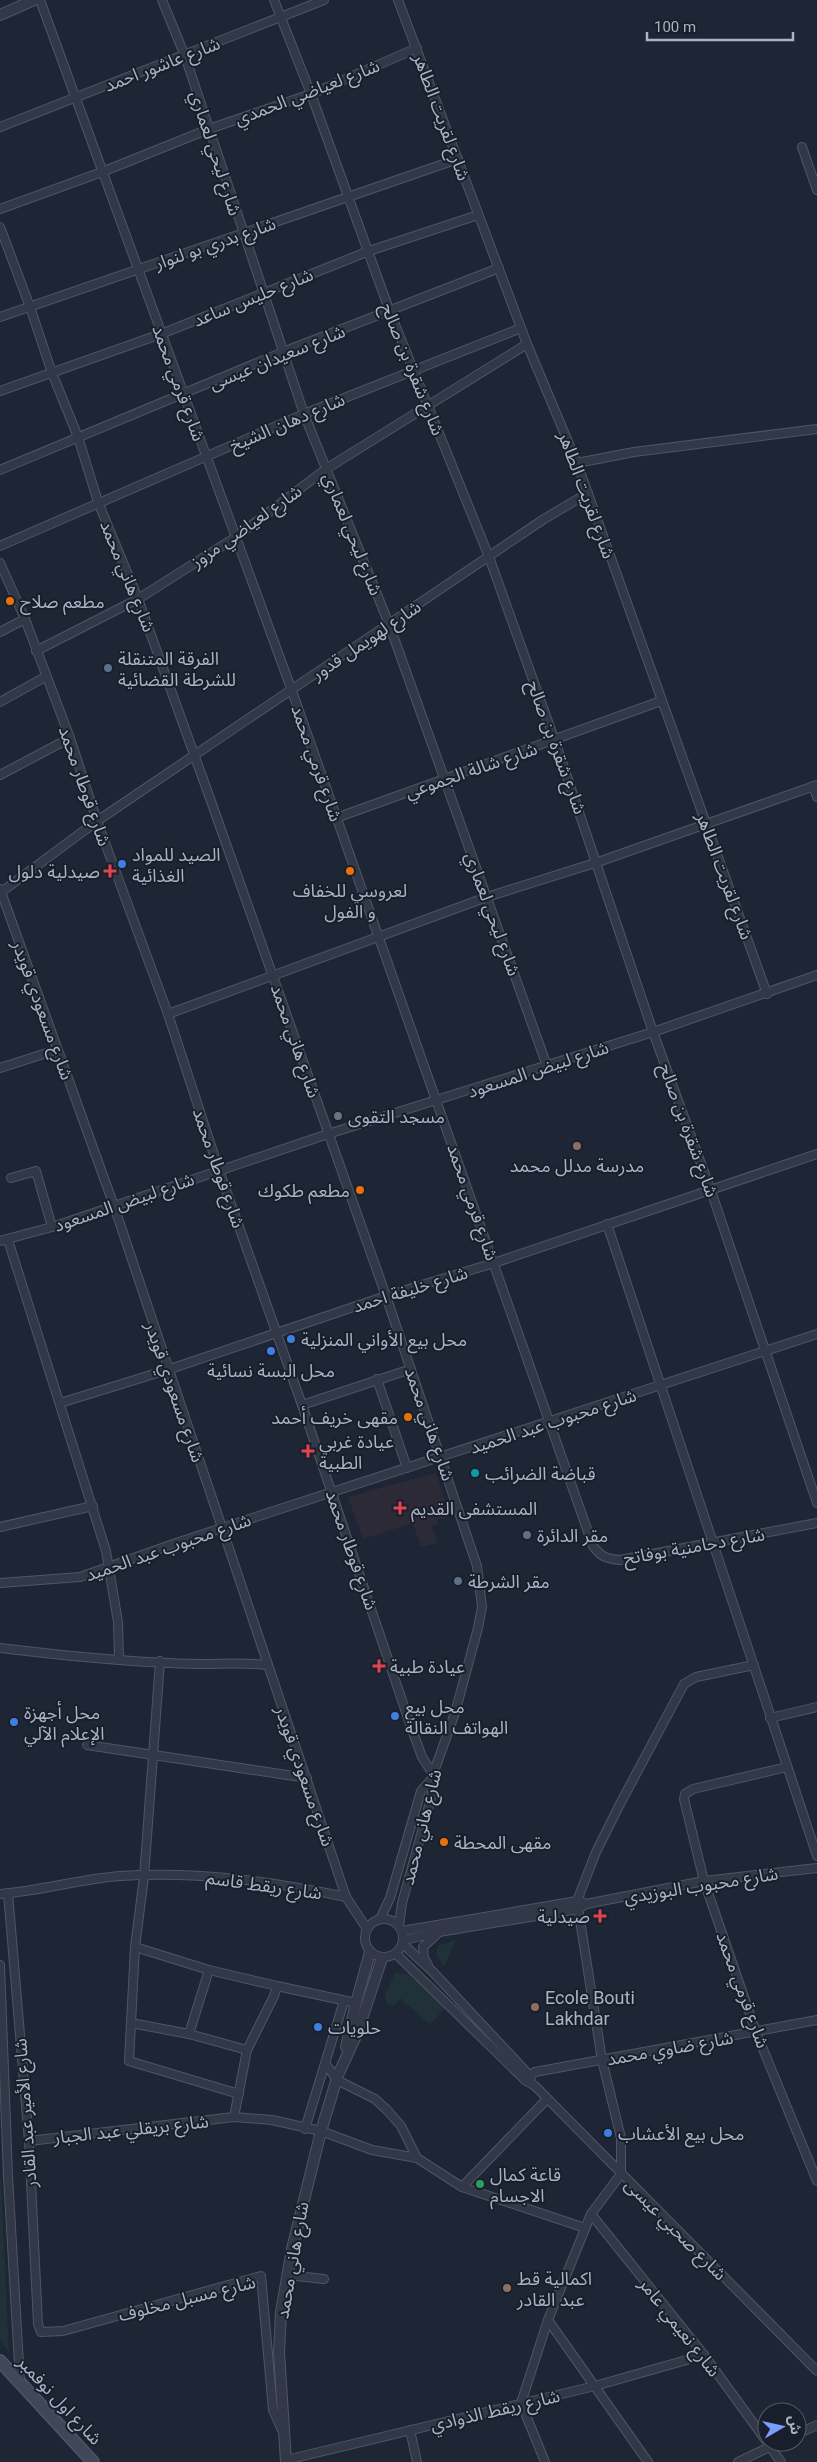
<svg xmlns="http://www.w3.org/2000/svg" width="817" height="2462" viewBox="0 0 817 2462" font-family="Roboto,'Noto Sans Arabic',sans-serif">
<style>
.medical{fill:#2d2a38}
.green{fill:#203237}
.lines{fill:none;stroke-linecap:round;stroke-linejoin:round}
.minor-casing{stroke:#4f5565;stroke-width:10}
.tertiary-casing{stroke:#4f5565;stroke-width:12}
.secondary-casing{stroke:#4f5565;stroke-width:14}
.minor{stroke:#323847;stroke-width:8}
.tertiary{stroke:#323847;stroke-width:10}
.secondary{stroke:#40475a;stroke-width:11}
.food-dot{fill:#e8710a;stroke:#181e2b;stroke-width:2}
.service-dot{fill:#5c6f8a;stroke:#181e2b;stroke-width:2}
.shop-dot{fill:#3f7fe0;stroke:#181e2b;stroke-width:2}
.health-dot{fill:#e0444e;stroke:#181e2b;stroke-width:2}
.worship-dot{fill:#6b7280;stroke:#181e2b;stroke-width:2}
.education-dot{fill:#8d6e63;stroke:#181e2b;stroke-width:2}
.culture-dot{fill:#0f9aa8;stroke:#181e2b;stroke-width:2}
.leisure-dot{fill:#2e9e5b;stroke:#181e2b;stroke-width:2}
.labels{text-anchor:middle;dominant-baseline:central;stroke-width:4;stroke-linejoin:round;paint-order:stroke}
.street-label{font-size:18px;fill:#abb2c4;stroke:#181e2b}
.poi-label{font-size:18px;fill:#abb2c4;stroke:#181e2b;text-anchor:start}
</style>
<rect width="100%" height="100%" fill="#1e2636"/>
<polygon class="medical" points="436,1473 450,1516 437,1520 438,1524 432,1526 437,1543 421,1547 413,1523 363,1539 348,1497"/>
<g class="green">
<polygon points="456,1940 444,1967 436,1954 438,1946"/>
<polygon points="395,1973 409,1974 446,2007 430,2024 400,1998 394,2006 387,2004 385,1996"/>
<polygon points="0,2180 1,2180 9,2352 0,2341"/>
</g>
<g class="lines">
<defs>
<g id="minor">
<path d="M 40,0 L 292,691 L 593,1546 C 601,1557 607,1559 620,1560 L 817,1523"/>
<polyline points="162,0 185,56 304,414 389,624 547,1066"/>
<polyline points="274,0 311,94 390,312 489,557 555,741 653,1032 711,1191 817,1503"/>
<polyline points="398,0 527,344 577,463 767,994"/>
<polyline points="0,127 324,0"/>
<polyline points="802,147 817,190"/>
<polyline points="0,209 102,172 209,129 311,94 417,48"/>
<polyline points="0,227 30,307 52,373 78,437 98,502 138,599 212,804 386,1296 477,1566 482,1607 478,1628 455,1713 431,1780 432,1795 402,1903 399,1926"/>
<polyline points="0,317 458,159"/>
<polyline points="0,391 161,334 369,251 478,215"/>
<polyline points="577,463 634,452 817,429"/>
<polyline points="0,470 283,352 499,268"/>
<polyline points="0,546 304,414 521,328"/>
<polyline points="0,563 25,619 70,738 97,821 168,1014 219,1170 302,1405 410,1724 422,1757 433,1774"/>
<polyline points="0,632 25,619"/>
<polyline points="36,651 138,599 236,537 326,469 527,344"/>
<polyline points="0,702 45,677"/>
<polyline points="0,775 70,738"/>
<polyline points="813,786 817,797"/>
<polyline points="336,818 661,701"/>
<polyline points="0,889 114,1206 346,1897 367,1929"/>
<polyline points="0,893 97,821 544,519 588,493"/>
<polyline points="168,1014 487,897 598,862 817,785"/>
<polyline points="0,1068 56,1050"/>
<polyline points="11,1178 36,1171 52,1227"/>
<polyline points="607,1224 817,1856"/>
<polyline points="8,1240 106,1551 118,1622 119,1660"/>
<polyline points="0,1241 52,1227 328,1134 653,1032 817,975"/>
<polyline points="377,1379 407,1468"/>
<polyline points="60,1403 167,1370 386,1296 494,1263 817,1154"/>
<polyline points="302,1405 411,1369"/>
<polyline points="0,1527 93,1506"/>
<polyline points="0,1583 80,1577 179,1542 817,1334"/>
<path d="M 0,1648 C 66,1656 132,1663 199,1664 C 222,1664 244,1662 267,1665"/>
<polyline points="160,1661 144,1877 135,1947 129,2061 239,2094"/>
<polyline points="770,1718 817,1707"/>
<polyline points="87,1745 307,1778"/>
<polyline points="787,1767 693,1789 685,1794 684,1799 704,1881 756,2032 817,2181"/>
<polyline points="8,1893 29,2141 38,2324 41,2332 63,2331 261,2276 273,2410 282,2430"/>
<path d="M 0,1894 C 40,1891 80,1879 120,1876 C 199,1871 269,1881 346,1897"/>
<circle cx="384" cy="1938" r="19"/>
<polyline points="380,1919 390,1898 421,1791 431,1780"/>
<polyline points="402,1931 577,1901 582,1902"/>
<polyline points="404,1940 439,1932 578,1909 586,1904 704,1881 817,1868"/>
<polyline points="403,1944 432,1971 531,2077"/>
<polyline points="135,1947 209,1970 277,1986"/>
<polyline points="396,1954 525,2080 535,2086 817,2371"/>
<polyline points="0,1965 8,2176 20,2381"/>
<polyline points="428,1965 424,1958 423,1947 437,1934"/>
<polyline points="131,2023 189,2034 247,2050"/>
<polyline points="189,2034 209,1970"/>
<polyline points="325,2063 337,2080 375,2099 387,2110 401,2126 417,2158"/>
<polyline points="525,2080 535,2072 817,2020"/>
<polyline points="234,2117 247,2050 274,1996 277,1986 356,2003"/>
<polyline points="305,2129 344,2001"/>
<polyline points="29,2141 234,2117 272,2120 321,2131 372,2150 417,2158 462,2187 585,2228"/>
<polyline points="462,2187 547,2099"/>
<polyline points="591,2214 704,2355 767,2442"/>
<polyline points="287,2275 324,2279"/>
<polyline points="548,2320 648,2462"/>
<polyline points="410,2430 417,2462"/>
<polyline points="797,2434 817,2425"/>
<polyline points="768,2444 781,2462"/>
<polyline points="286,2460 595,2386 704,2355"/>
<polyline points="545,2462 521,2403 548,2320 591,2214 621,2174 621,2138 602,2060 577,1901 596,1852 620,1804 684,1684 696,1677 754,1665"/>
<polyline points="738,2462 780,2442"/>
</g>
<g id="tertiary">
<polyline points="0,15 34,0"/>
<polyline points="346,2047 356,2003 370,1952"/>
<polyline points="286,2462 279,2352 281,2312 292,2249 321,2131 338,2075 357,2034 382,1958"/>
</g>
<polyline id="secondary" points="0,2361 93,2462"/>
</defs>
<use href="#minor" class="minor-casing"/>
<use href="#tertiary" class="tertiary-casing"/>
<use href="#secondary" class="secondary-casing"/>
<use href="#minor" class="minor"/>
<use href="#tertiary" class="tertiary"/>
<use href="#secondary" class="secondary"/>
</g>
<g class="food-dot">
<circle cx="10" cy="601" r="5"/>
<circle cx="350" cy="871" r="5"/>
<circle cx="360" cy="1190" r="5"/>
<circle cx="408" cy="1417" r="5"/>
<circle cx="444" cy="1842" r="5"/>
</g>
<g class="service-dot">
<circle cx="108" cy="668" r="5"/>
<circle cx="527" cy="1535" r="5"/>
<circle cx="458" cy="1581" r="5"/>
</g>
<g class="shop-dot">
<circle cx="122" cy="864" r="5"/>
<circle cx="291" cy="1339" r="5"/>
<circle cx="271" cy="1351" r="5"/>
<circle cx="395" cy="1716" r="5"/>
<circle cx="14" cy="1722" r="5"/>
<circle cx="318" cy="2027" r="5"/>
<circle cx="608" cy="2133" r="5"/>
</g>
<g class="health-dot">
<path d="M107.5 863.5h5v5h5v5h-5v5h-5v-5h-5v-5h5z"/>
<path d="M305.5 1443.5h5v5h5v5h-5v5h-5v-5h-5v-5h5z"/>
<path d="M397.5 1500.5h5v5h5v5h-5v5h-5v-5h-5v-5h5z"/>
<path d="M376.5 1658.5h5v5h5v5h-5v5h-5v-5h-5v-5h5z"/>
<path d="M597.5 1908.5h5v5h5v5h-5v5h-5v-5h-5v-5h5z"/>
</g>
<circle class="worship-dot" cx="338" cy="1116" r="5"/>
<g class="education-dot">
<circle cx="577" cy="1146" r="5"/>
<circle cx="535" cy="2007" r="5"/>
<circle cx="507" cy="2288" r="5"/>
</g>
<circle class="culture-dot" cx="475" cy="1473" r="5"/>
<circle class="leisure-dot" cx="480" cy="2184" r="5"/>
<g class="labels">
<g class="street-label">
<text transform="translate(162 64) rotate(-21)">شارع عاشور احمد</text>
<text transform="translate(307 92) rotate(-21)">شارع لعياضي الحمدي</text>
<text transform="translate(442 117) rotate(70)">شارع لقريت الطاهر</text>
<text transform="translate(216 153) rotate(72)">شارع ليحي لعماري</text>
<text transform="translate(215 243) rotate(-19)">شارع بدري بو لنوار</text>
<text transform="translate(253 297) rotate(-22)">شارع حليس ساعد</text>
<text transform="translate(277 357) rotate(-22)">شارع سعيدان عيسى</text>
<text transform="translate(413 369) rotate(68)">شارع شقرة بن صالح</text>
<text transform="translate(179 383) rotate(70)">شارع قرمي محمد</text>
<text transform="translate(287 422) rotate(-23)">شارع دهان الشيخ</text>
<text transform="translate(587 495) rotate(70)">شارع لقريت الطاهر</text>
<text transform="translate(246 526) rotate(-35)">شارع لعياضي مزوز</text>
<text transform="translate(353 534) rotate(68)">شارع ليحي لعماري</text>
<text transform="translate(128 576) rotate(68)">شارع هاني محمد</text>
<text transform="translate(366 640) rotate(-34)">شارع لهويمل قدور</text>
<text transform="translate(557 747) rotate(70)">شارع شقرة بن صالح</text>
<text transform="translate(317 763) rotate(71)">شارع قرمي محمد</text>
<text transform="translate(471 770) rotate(-19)">شارع شالة الجموعي</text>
<text transform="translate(85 786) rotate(71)">شارع قوطار محمد</text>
<text transform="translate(725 876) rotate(70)">شارع لقريت الطاهر</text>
<text transform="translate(493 914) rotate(70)">شارع ليحي لعماري</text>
<text transform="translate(43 1010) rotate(70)">شارع مسعودي قويدر</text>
<text transform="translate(296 1041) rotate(71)">شارع هاني محمد</text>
<text transform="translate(538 1069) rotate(-18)">شارع لبيض المسعود</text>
<text transform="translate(689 1130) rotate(70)">شارع شقرة بن صالح</text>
<text transform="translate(219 1168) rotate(71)">شارع قوطار محمد</text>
<text transform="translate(124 1202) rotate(-19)">شارع لبيض المسعود</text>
<text transform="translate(473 1202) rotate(71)">شارع قرمي محمد</text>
<text transform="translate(410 1289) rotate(-17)">شارع خليفة احمد</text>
<text transform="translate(175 1392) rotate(71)">شارع مسعودي قويدر</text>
<text transform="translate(553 1421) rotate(-18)">شارع محبوب عبد الحميد</text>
<text transform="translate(430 1424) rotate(71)">شارع هاني محمد</text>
<text transform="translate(694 1546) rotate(-10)">شارع دحامنية بوفاتح</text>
<text transform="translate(168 1547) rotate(-19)">شارع محبوب عبد الحميد</text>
<text transform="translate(352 1550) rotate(71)">شارع قوطار محمد</text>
<text transform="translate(305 1776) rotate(71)">شارع مسعودي قويدر</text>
<text transform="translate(421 1827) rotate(-76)">شارع هاني محمد</text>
<text transform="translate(264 1885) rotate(8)">شارع ريقط قاسم</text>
<text transform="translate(701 1885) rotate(-9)">شارع محبوب البوزيدي</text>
<text transform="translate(743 1990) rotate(70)">شارع قرمي محمد</text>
<text transform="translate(670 2048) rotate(-10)">شارع ضاوي محمد</text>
<text transform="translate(25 2113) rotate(-94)">شارع الأمير عبد القادر</text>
<text transform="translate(131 2129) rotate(-6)">شارع بريقلي عبد الجبار</text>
<text transform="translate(676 2229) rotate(45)">شارع صحبي عيسى</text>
<text transform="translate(292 2260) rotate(-80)">شارع هاني محمد</text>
<text transform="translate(187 2298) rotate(-14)">شارع مسبل مخلوف</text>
<text transform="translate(680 2327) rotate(52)">شارع نعيمي عامر</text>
<text transform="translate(60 2400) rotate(47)">شارع اول نوفمبر</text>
<text transform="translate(495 2410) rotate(-13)">شارع ريقط الذوادي</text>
</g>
<g class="poi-label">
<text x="20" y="601">مطعم صلاح</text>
<text x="118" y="658">الفرقة المتنقلة<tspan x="118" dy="21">للشرطة القضائية</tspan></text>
<text x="132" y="854">الصيد للمواد<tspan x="132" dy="21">الغذائية</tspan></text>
<text x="100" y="871" text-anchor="end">صيدلية دلول</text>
<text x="350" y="890" text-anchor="middle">لعروسي للخفاف<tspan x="350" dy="21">و الفول</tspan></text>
<text x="348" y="1116">مسجد التقوى</text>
<text x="577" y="1165" text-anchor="middle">مدرسة مدلل محمد</text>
<text x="350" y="1190" text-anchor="end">مطعم طكوك</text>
<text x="301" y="1339">محل بيع الأواني المنزلية</text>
<text x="271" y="1370" text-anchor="middle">محل البسة نسائية</text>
<text x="398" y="1417" text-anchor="end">مقهى خريف أحمد</text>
<text x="319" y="1441">عيادة غربي<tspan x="319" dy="21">الطبية</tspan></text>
<text x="485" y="1473">قباضة الضرائب</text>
<text x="411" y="1508">المستشفى القديم</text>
<text x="537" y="1535">مقر الدائرة</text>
<text x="468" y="1581">مقر الشرطة</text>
<text x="390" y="1666">عيادة طبية</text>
<text x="405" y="1706">محل بيع<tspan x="405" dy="21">الهواتف النقالة</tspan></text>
<text x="24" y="1712">محل أجهزة<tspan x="24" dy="21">الإعلام الآلي</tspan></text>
<text x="454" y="1842">مقهى المحطة</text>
<text x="590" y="1916" text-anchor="end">صيدلية</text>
<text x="545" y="1997">Ecole Bouti<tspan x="545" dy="21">Lakhdar</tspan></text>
<text x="328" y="2027">حلويات</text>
<text x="618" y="2133">محل بيع الأعشاب</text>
<text x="490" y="2174">قاعة كمال<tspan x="490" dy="21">الاجسام</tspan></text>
<text x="517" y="2278">اكمالية قط<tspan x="517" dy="21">عبد القادر</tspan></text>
</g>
</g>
<g transform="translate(782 2427) rotate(81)"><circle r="24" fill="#181e2b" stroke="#535968"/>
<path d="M0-4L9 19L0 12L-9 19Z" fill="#799dfb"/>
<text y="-8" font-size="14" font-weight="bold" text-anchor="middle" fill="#abb2c4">ش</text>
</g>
<path d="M647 32v8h146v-8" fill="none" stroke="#abb2c4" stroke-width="2.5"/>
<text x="654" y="32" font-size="15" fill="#abb2c4" stroke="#181e2b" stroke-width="4" paint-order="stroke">100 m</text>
</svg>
